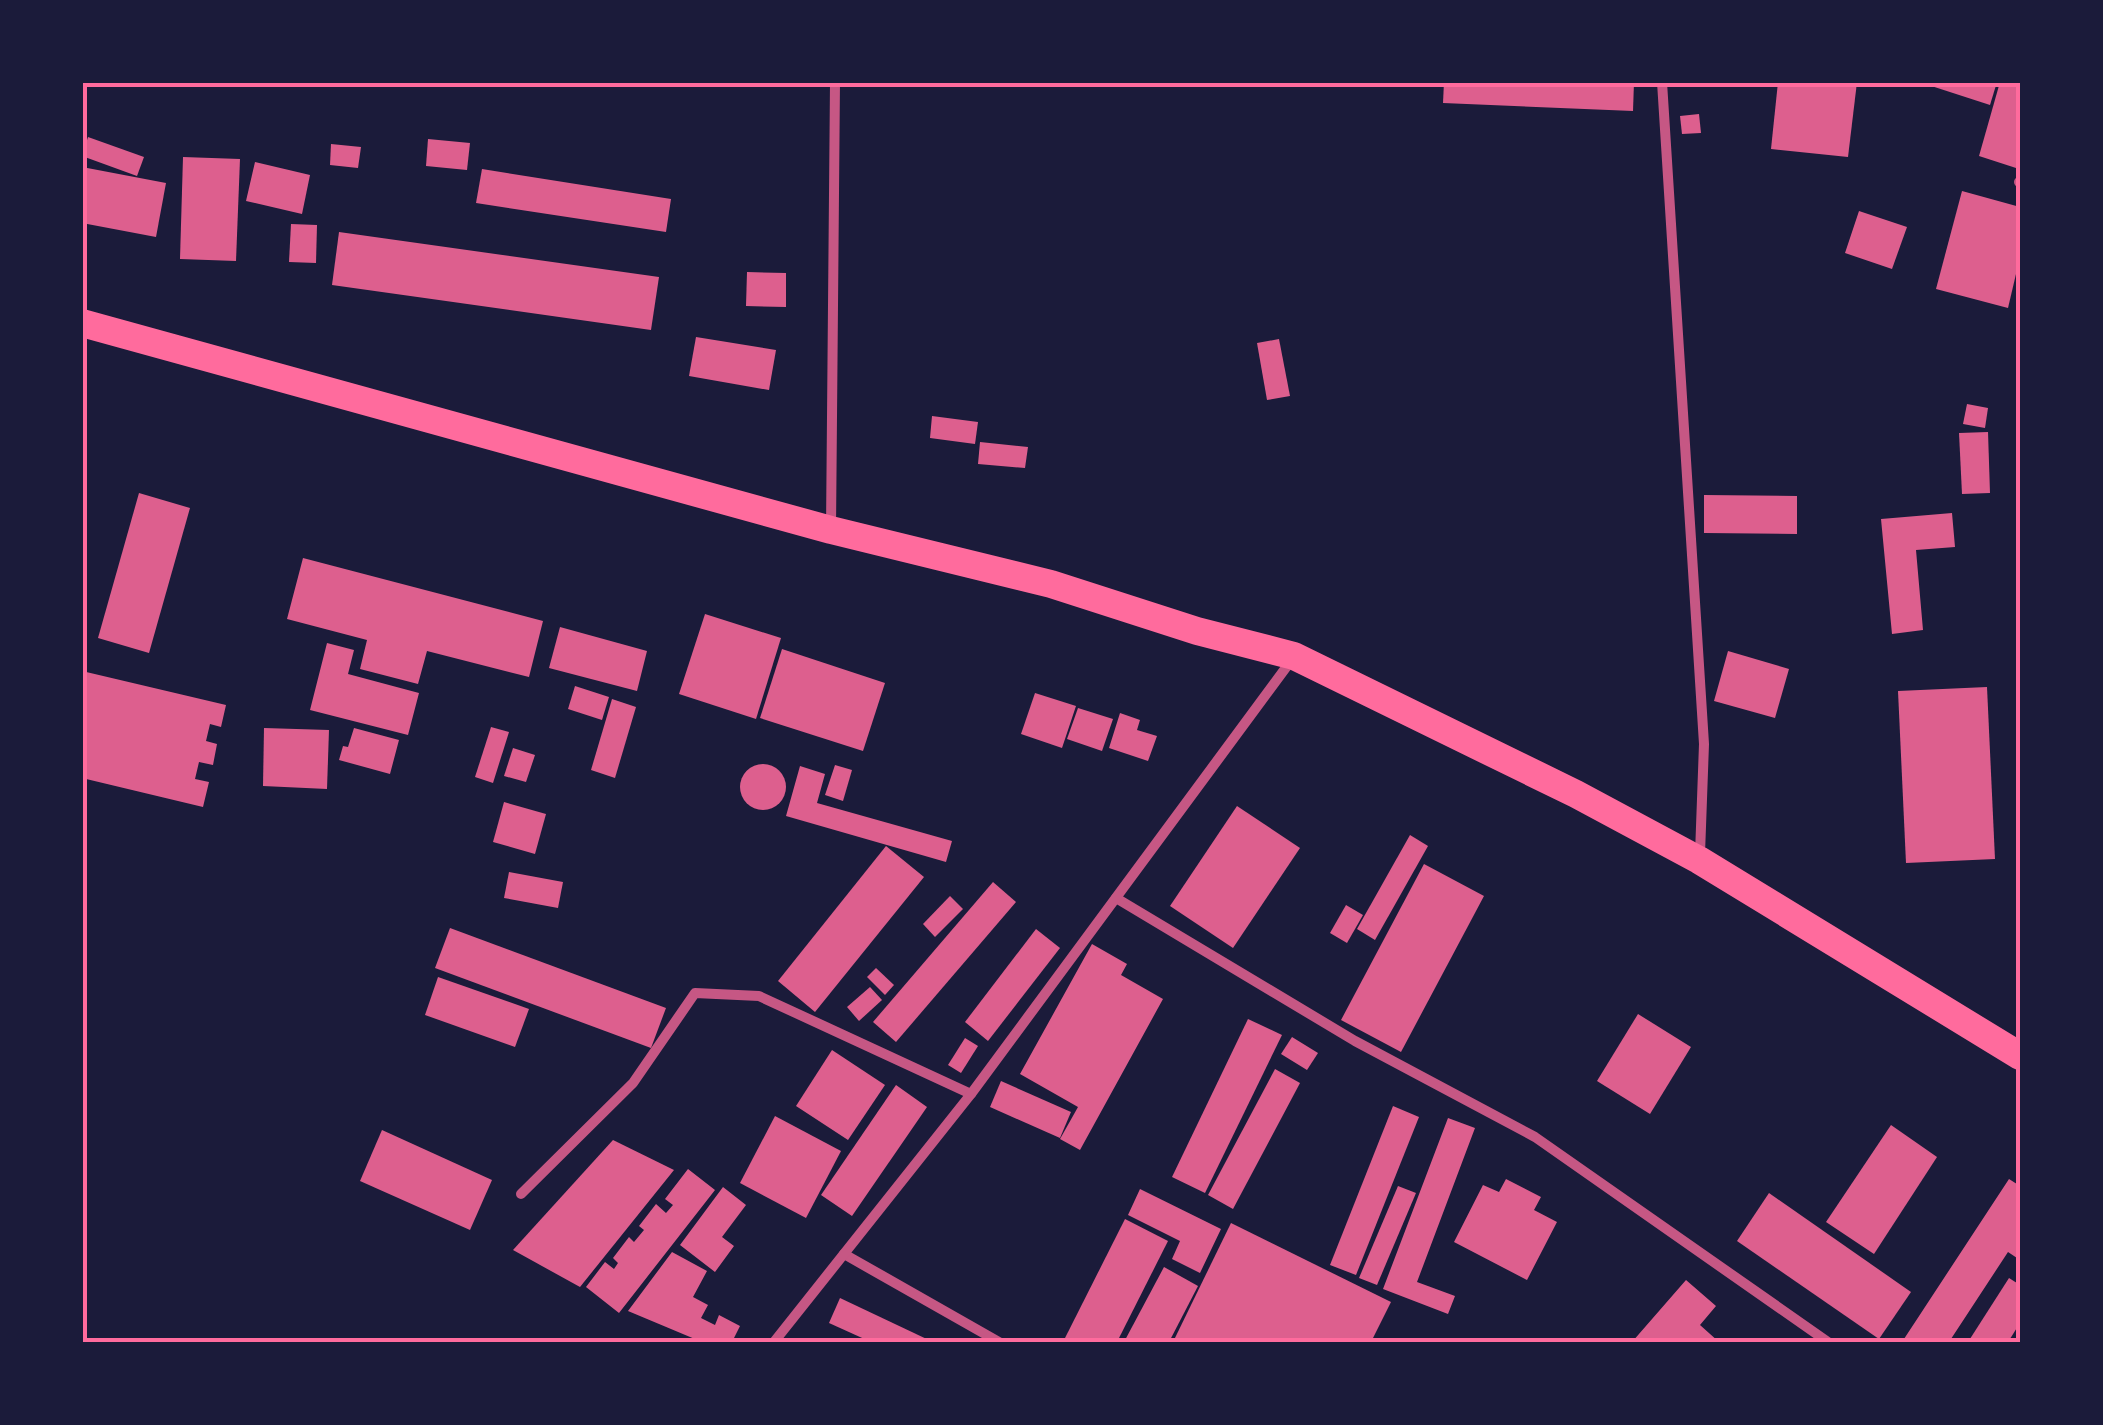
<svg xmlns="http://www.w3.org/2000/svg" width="2103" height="1425" viewBox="0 0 2103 1425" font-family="'Libre Baskerville',serif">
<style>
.building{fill:#dd5f8e}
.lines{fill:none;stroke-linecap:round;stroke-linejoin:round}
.minor{stroke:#c65784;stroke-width:10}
.trunk{stroke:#ff6b9d;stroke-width:28}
.neatline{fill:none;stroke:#ff6b9d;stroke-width:4}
</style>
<rect width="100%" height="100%" fill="#1b1b3a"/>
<g class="building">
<polygon points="1444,82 1634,82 1633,111 1443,103"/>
<polygon points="1778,82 1857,82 1848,157 1771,149"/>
<polygon points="1919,82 1997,82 1990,105"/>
<polygon points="2000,82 2020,82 2020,154 2016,168 1979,156"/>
<polygon points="1699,114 1701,133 1682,134 1680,116"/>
<polygon points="88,137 144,157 137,176 82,156"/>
<polygon points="428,139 470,143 467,170 426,166"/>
<polygon points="331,144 361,147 358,168 330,165"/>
<polygon points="183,157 240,159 236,261 180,259"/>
<polygon points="255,162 310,175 302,214 246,201"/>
<polygon points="82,167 166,183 156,237 82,223"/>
<polygon points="482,169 671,199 666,232 476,203"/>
<polygon points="1962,191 2020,207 2020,257 2008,308 1936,289"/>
<polygon points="1859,211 1907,227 1892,269 1845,253"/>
<polygon points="291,224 317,225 316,263 289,262"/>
<polygon points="339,232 659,277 651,330 332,285"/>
<polygon points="747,272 786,273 786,307 746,306"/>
<polygon points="696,337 776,350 769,390 689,376"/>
<polygon points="1279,339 1290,396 1267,400 1257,343"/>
<polygon points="1967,404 1988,408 1985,428 1963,424"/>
<polygon points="932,416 978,422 975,444 930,438"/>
<polygon points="1988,432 1990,493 1962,494 1959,433"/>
<polygon points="980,442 1028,447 1025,468 978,464"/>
<polygon points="139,493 190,508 149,653 98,638"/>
<polygon points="1704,495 1797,496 1797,534 1704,533"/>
<polygon points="1952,513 1955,547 1916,550 1923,630 1892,634 1881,519"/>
<polygon points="303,558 543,621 529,677 427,651 418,684 360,669 367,640 287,619"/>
<polygon points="705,614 781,638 756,719 679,694"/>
<polygon points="560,627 647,651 637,691 549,668"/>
<polygon points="327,643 354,650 348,674 419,693 408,735 310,710"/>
<polygon points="782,649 885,683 863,751 760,718"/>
<polygon points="1728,651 1789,669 1775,718 1714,701"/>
<polygon points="82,671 226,705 221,727 210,724 206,741 217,744 213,765 199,762 195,779 209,782 203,807 82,778"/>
<polygon points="575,686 609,697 602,720 568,709"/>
<polygon points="1987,687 1995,859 1906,863 1898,691"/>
<polygon points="1035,693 1076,706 1062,748 1021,734"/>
<polygon points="612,699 636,707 615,778 591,770"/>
<polygon points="1078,708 1113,719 1102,751 1067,739"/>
<polygon points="1120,713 1140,720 1137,730 1157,736 1148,761 1109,748"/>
<polygon points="491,727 509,732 493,783 475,777"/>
<polygon points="264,728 329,730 327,789 263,786"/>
<polygon points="354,728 399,740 390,774 339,760 343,746 348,747"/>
<polygon points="513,748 535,755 526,782 504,776"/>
<circle cx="763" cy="787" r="23"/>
<polygon points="835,765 852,770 843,801 825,795"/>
<polygon points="800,766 825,774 817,803 952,841 946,862 786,816"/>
<polygon points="504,802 546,814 535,854 493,842"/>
<polygon points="1237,806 1300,848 1233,948 1170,906"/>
<polygon points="1410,835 1428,846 1375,940 1357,929"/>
<polygon points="886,846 924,877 815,1012 778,981"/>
<polygon points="1424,864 1484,896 1401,1052 1341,1020"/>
<polygon points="509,872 563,882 558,908 504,898"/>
<polygon points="993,882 1016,902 896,1042 873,1022"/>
<polygon points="950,896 963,909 935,937 923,924"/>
<polygon points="1346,905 1363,915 1347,943 1330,933"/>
<polygon points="450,928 666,1008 651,1048 435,968"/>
<polygon points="1036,929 1060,948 988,1041 965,1022"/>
<polygon points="1092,944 1127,964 1121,975 1163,999 1080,1150 1060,1139 1078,1107 1020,1074"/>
<polygon points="876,968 894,985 885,995 867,977"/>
<polygon points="438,977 529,1009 515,1047 425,1015"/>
<polygon points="870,987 882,1000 859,1021 847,1007"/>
<polygon points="1638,1014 1691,1047 1650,1114 1597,1081"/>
<polygon points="1248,1019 1282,1035 1205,1193 1172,1177"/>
<polygon points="1292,1037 1318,1053 1307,1070 1281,1054"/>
<polygon points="965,1038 978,1046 961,1073 948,1065"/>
<polygon points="832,1050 885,1085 848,1140 796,1106"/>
<polygon points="1275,1069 1300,1083 1233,1209 1208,1195"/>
<polygon points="1001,1081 1071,1112 1060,1138 990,1107"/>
<polygon points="896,1085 927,1107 852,1216 821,1195"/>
<polygon points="1393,1106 1419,1117 1356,1275 1330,1265"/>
<polygon points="775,1116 841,1151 806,1218 740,1183"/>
<polygon points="1448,1118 1475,1128 1417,1282 1455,1296 1448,1314 1383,1289"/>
<polygon points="1891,1125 1937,1157 1874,1254 1826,1222"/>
<polygon points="382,1130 492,1180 470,1230 360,1181"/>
<polygon points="613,1140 674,1170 580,1287 513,1250"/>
<polygon points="688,1169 715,1190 619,1313 586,1287 605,1262 614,1269 618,1263 613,1258 629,1237 634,1242 644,1230 639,1226 656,1204 666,1213 673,1205 665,1199"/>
<polygon points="1506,1179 1541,1197 1534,1210 1557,1222 1527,1280 1454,1242 1483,1185 1499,1192"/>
<polygon points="2009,1179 2020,1186 2020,1260 2008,1252 1949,1342 1902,1342"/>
<polygon points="1398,1186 1416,1193 1377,1285 1359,1278"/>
<polygon points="723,1187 746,1205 722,1237 734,1246 715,1272 680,1245"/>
<polygon points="1140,1189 1221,1229 1200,1273 1172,1259 1180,1241 1128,1215"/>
<polygon points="1769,1193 1911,1292 1879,1339 1737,1241"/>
<polygon points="1125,1219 1168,1241 1117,1342 1063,1342"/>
<polygon points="1231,1223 1391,1302 1371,1342 1173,1342"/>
<polygon points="672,1252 707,1271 693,1297 708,1305 701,1318 715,1325 719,1315 740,1326 732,1342 702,1342 628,1311"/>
<polygon points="1164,1267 1198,1286 1169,1342 1124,1342"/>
<polygon points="2009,1278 2020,1285 2020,1323 2008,1342 1968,1342"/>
<polygon points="1686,1280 1716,1306 1700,1325 1719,1342 1632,1342"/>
<polygon points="840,1298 933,1342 871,1342 829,1323"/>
</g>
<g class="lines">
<g class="minor">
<polyline points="1662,82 1704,744 1700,854"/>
<polyline points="2019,182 2020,182"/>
<polyline points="831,529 835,82"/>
<polyline points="1116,898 1355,1041 1535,1137 1828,1342"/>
<polyline points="521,1194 633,1083 695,993 759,996 971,1094"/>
<polyline points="844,1254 999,1342"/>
<polyline points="774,1342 971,1094 1293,658"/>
</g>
<polyline class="trunk" points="82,323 831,530 1051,584 1197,631 1294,656 1576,794 1699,860 2020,1056"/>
</g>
<rect width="2103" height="1425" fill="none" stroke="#1b1b3a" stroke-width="170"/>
<rect x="85" y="85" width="1933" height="1255" class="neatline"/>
</svg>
